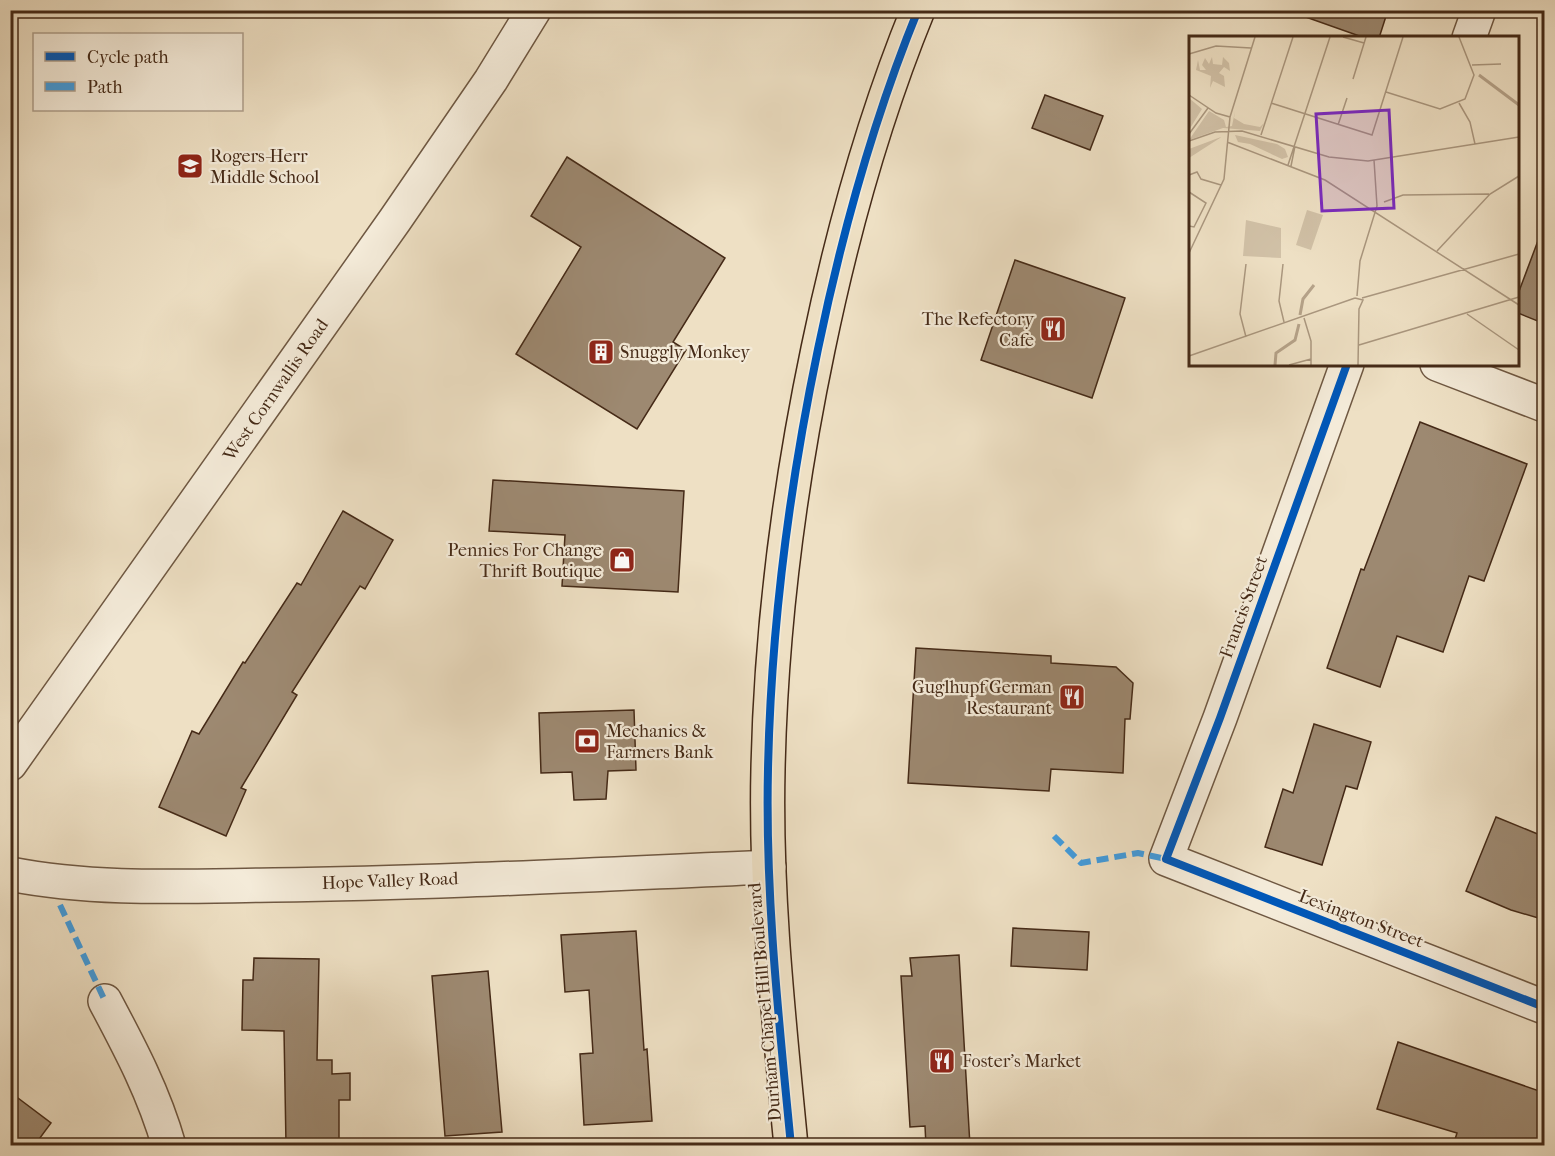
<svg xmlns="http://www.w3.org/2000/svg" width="1555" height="1156" viewBox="0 0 1555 1156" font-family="'IM FELL French Canon',serif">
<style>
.building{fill:#9d8971;stroke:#452a17;stroke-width:1.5}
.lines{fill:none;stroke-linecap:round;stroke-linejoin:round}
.minor-casing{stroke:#6f5842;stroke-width:36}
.major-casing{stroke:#452a17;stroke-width:36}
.minor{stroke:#f4ebd9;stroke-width:33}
.major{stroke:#eee0c4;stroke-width:33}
.quiet{stroke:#409cdf;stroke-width:6;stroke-dasharray:12 6;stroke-linecap:butt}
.cycleway-casing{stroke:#f4ebd9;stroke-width:11}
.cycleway{stroke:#0057b8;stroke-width:8}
.labels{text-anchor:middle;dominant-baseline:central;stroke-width:4.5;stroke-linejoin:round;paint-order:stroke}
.poi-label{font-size:18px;fill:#452a17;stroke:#f4ebd9;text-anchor:start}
.street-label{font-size:18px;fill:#452a17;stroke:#f4ebd9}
.inset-river{fill:none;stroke:#b5a289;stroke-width:3}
.inset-road{fill:none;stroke:#aa977f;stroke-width:1.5}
.view{fill:#7b2cbf;fill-opacity:0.15;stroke:#7b2cbf;stroke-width:3}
.inset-edge{fill:none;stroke:#452a17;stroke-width:3}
</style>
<rect width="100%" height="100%" fill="#eee0c4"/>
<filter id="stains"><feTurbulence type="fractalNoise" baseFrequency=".00333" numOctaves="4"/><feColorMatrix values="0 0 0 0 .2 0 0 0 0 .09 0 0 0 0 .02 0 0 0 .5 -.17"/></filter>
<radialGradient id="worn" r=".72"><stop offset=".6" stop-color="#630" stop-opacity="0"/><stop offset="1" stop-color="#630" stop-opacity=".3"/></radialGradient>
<g class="building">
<polygon points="1301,10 1388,10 1379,38 1365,38 1300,15"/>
<polygon points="1045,95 1103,116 1090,150 1032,128"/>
<polygon points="567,157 725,258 673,342 686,350 637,429 516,354 581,247 531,216"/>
<polygon points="1542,230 1545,230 1545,324 1518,313 1518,294"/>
<polygon points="1015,260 1125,298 1092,398 981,360"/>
<polygon points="1420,422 1527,464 1484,581 1469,576 1443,652 1397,636 1380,687 1327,668 1361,569 1364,570"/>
<polygon points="493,480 684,491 678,592 562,586 565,535 489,531"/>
<polygon points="343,511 393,540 365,589 360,586 292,692 297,695 241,788 246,790 226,836 159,807 192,731 199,734 243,662 245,663 297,583 301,585"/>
<polygon points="916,648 1051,656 1051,663 1116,667 1133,683 1130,719 1125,719 1123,773 1051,769 1049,791 908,783"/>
<polygon points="634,710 636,770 608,771 606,799 574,800 572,772 541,773 539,713"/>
<polygon points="1314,724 1371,742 1357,789 1346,786 1322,865 1265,847 1283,789 1293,793"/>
<polygon points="1496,817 1545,837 1545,920 1511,910 1466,891"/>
<polygon points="1013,928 1089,932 1087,970 1011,966"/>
<polygon points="636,931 644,1050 647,1049 652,1121 584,1125 580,1054 593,1053 589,990 565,992 561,935"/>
<polygon points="959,955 970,1146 926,1146 925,1126 910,1127 901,976 912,976 910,958"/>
<polygon points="254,958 319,959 317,1060 332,1060 332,1074 350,1073 350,1100 339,1100 339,1143 286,1144 284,1031 242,1030 243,980 253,980"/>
<polygon points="488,971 502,1132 445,1136 432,976"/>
<polygon points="1398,1042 1545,1093 1545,1146 1453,1146 1457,1133 1377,1109"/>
<polygon points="10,1092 51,1123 34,1146 10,1146"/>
</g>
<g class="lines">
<defs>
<g id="minor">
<polyline points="1469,38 1479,10"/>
<polyline points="1347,364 1220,718 1166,859 1544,1007"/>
<polyline points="1437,364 1544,405"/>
<polyline points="10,764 395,220 491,80 534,10"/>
<path d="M 10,874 C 97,891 186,886 274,885 C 439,883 604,874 769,867"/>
<path d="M 105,1001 C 130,1048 154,1093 169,1146"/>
</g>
<path id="major" d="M 791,1146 C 779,1021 765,895 768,769 C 771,627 789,488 818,349 C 842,233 873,120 918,10"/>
</defs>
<use href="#minor" class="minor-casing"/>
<use href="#major" class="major-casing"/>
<use href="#minor" class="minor"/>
<use href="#major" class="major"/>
<g class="quiet">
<polyline points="1054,836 1081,863 1138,853 1166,859"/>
<polyline points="60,905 105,1001"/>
</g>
<defs>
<g id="cycleway">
<polyline points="1347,364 1220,718 1166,859 1544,1007"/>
<path d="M 791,1146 C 779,1021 765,895 768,769 C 771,627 789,488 818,349 C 842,233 873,120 918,10"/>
</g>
</defs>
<use href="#cycleway" class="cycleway-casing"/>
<use href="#cycleway" class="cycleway"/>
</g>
<defs>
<symbol id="school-square" viewBox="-11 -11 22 22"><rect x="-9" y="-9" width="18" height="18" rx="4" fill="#8f2418" stroke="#f4ebd9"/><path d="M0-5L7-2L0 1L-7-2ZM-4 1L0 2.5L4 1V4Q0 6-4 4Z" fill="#fff"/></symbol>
<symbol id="restaurant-square" viewBox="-11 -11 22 22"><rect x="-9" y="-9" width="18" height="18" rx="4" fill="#8f2418" stroke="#f4ebd9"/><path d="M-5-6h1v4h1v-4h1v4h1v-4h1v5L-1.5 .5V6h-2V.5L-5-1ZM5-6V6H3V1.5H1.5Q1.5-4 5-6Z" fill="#fff"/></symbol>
<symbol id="building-square" viewBox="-11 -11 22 22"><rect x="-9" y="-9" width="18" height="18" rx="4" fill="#8f2418" stroke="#f4ebd9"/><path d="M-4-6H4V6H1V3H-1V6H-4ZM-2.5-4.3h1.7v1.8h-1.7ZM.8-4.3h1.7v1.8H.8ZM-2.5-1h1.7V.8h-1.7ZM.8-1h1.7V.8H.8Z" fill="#fff"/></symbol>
<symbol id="shop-square" viewBox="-11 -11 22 22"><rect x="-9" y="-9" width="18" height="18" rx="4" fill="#8f2418" stroke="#f4ebd9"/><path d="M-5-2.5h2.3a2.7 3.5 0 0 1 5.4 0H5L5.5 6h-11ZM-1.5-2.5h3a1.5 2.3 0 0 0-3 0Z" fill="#fff"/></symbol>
<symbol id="bank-square" viewBox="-11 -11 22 22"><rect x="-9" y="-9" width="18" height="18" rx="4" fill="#8f2418" stroke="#f4ebd9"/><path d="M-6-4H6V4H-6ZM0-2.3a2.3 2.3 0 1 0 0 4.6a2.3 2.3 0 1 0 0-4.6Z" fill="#fff"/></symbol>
</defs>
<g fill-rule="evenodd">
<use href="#school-square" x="175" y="151" width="30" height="30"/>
<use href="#restaurant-square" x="1038" y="314" width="30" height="30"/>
<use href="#building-square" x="586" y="337" width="30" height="30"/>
<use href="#shop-square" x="607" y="545" width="30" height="30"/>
<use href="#restaurant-square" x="1057" y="682" width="30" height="30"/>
<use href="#bank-square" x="572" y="726" width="30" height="30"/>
<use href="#restaurant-square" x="927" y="1046" width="30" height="30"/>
</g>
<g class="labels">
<g class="poi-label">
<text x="210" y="156">Rogers-Herr<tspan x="210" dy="21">Middle School</tspan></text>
<text x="1034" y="319" text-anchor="end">The Refectory<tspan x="1034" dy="21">Cafe</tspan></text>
<text x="620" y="352">Snuggly Monkey</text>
<text x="602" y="550" text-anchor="end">Pennies For Change<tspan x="602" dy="21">Thrift Boutique</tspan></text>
<text x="1052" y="687" text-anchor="end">Guglhupf German<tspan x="1052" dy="21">Restaurant</tspan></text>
<text x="606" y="731">Mechanics &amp;<tspan x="606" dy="21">Farmers Bank</tspan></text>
<text x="962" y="1061">Foster's Market</text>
</g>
<g class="street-label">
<text transform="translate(276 390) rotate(-55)">West Cornwallis Road</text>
<text transform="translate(1244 607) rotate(-70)">Francis Street</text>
<text transform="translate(390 881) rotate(-2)">Hope Valley Road</text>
<text transform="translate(1361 919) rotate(21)">Lexington Street</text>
<text transform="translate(765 1002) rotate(-95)">Durham-Chapel Hill Boulevard</text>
</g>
</g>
<g transform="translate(1189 36)">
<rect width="330" height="330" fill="#eee0c4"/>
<path d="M 20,75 L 35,84 L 37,91 L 43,90 L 46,75 L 45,82 L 55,88 L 71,91 L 75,87 L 71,95 L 34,92 L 0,104 Z" fill="#d1c1a7"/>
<path d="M 23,21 L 24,28 L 33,29 L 34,21 L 40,27 L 41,35 L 35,31 L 30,37 L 35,40 L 36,51 L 24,45 L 21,52 L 22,40 L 7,34 L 9,24 L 11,34 L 17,34 L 13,29 L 16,22 L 20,28 ZM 0,62 L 13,73 L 0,94 ZM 24,82 L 34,86 L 34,89 L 9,93 ZM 46,99 L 88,108 L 96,113 L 99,121 L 93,123 L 61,108 L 49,106 ZM 32,101 L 31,102 L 0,122 L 0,113 Z" fill="#d1c1a7"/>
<path d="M 118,174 L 134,179 L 122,214 L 107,209 ZM 57,184 L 92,192 L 92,222 L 54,220 Z" fill="#d1c1a7"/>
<path class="inset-river" d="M 290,39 L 330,69M 111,279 L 114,263 L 125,249M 86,329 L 87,317 L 106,304 L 110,288"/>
<path class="inset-road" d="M 154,1 L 175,7M 0,18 L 27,10 L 62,12M 283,29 L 312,28M 164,43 L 177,1M 197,56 L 251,73 L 276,63 L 285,39 L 270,1M 0,59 L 27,77 L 41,81M 82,67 L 183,99 L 214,1M 270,67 L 281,86 L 286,108M 149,89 L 158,62M 0,98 L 19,72M 72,99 L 104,1M 0,105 L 26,96 L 53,95 L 140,121 L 179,125 L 330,101M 38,106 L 136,144 L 330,269M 99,129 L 141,1M 102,130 L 106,110M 0,139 L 8,136 L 12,143 L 32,149M 0,156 L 17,167 L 5,191 L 0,190M 195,166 L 214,159 L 300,158M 248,215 L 301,158 L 330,140M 0,217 L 35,143 L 41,81 L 66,1M 57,228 L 51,278 L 57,301M 94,228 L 90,265 L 95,286M 168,260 L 171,225 L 188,170 L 185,124M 166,262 L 174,264 L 170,273 L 169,329M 173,262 L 330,218M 278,278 L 330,314M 115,282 L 122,305 L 122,329M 170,309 L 330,261M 0,320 L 166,262M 100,329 L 122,323"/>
<path class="view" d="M 200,74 L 205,172 L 133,175 L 127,78 Z"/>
<rect width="330" height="330" class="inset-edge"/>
</g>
<rect width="1555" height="1156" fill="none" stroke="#eee0c4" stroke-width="36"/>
<rect x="12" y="12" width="1531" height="1132" fill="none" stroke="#452a17" stroke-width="3"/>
<rect x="18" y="18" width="1519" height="1120" fill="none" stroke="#452a17" stroke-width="1.5"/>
<rect x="33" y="33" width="210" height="78" fill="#f4ebd9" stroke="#ae9e8b" stroke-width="1.5"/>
<rect x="45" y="52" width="30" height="9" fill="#0057b8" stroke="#ae9e8b" stroke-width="1.5"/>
<text x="87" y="63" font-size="18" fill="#452a17">Cycle path</text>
<rect x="45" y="82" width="30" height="9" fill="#409cdf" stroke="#ae9e8b" stroke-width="1.5"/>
<text x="87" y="93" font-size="18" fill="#452a17">Path</text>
<rect width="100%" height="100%" filter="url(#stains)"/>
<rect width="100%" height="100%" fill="url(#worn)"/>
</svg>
